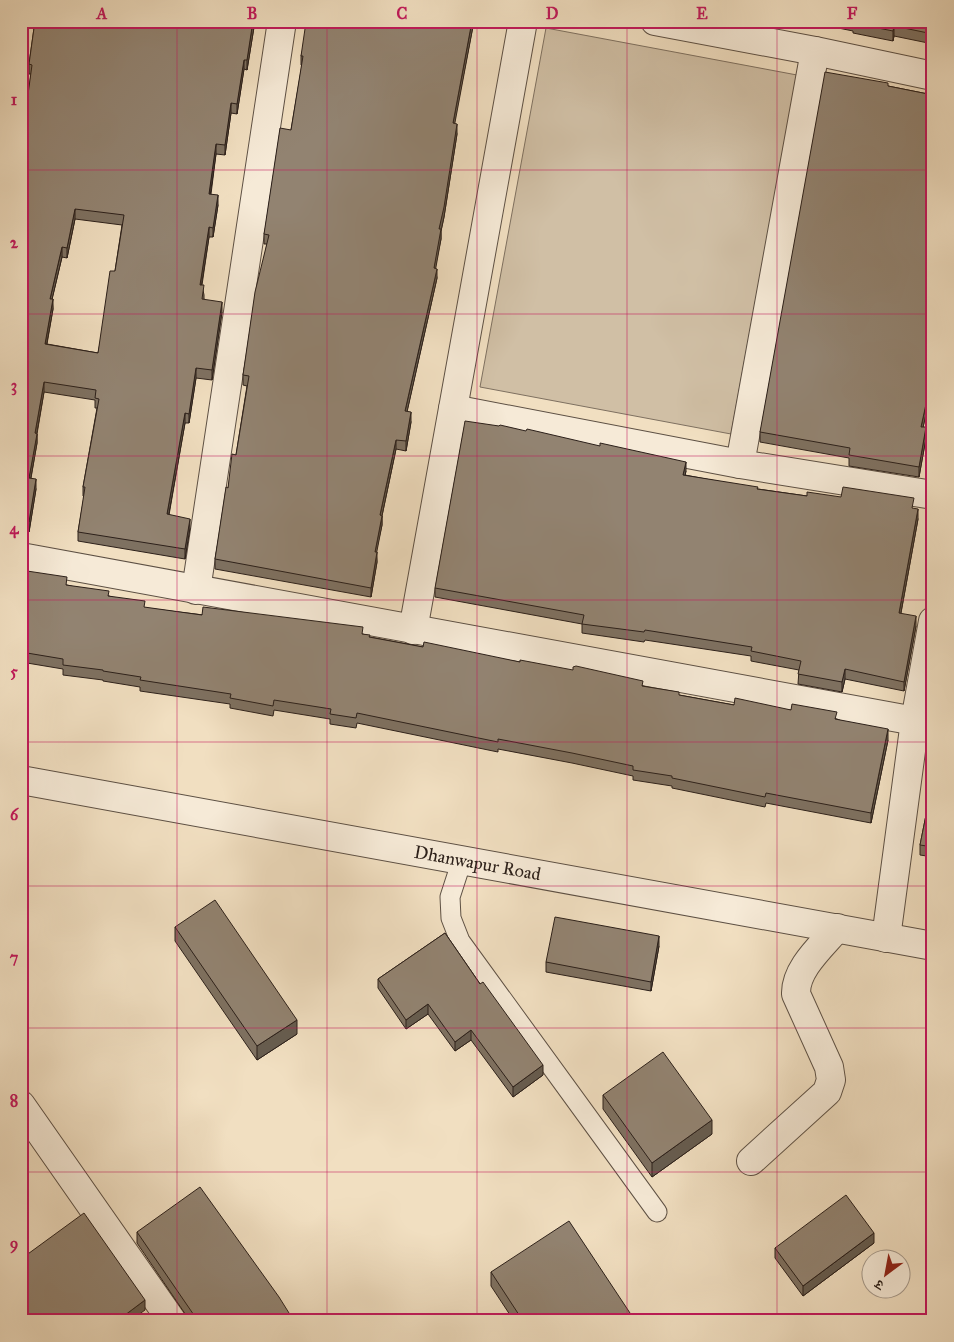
<svg xmlns="http://www.w3.org/2000/svg" width="954" height="1342" viewBox="0 0 954 1342" font-family="'IM FELL Great Primer','Noto Serif Devanagari',serif">
<style>
.green{fill:#d0bfa5;stroke:#7e7060}
.lines{fill:none;stroke-linecap:round;stroke-linejoin:round}
.service-casing{stroke:#5d5044;stroke-width:21}
.minor-casing{stroke:#5d5044;stroke-width:30}
.tertiary-casing{stroke:#5d5044;stroke-width:30}
.service{stroke:#f6ead7;stroke-width:19}
.minor{stroke:#f6ead7;stroke-width:28}
.tertiary{stroke:#f6ead7;stroke-width:28}
.wall{fill:#7e7161;stroke:#2c201a;fill-rule:evenodd}
.shaded-wall{fill:#665c4f;stroke:#2c201a}
.building{fill:#928371;stroke:#2c201a;fill-rule:evenodd}
.grid{fill:none;stroke:#c2185b;stroke-width:1;stroke-opacity:0.55}
.labels{text-anchor:middle;dominant-baseline:central;stroke-width:4;stroke-linejoin:round;paint-order:stroke}
.street-label{font-size:18px;fill:#2c201a;stroke:#f6ead7}
.neatline{fill:none;stroke:#c2185b;stroke-width:2}
.grid-label{font-size:16px;text-anchor:middle;font-weight:bold;fill:#c2185b}
</style>
<rect width="100%" height="100%" fill="#f1dfc1"/>
<filter id="stains"><feTurbulence type="fractalNoise" baseFrequency=".004" numOctaves="4"/><feColorMatrix values="0 0 0 0 .2 0 0 0 0 .09 0 0 0 0 .02 0 0 0 .5 -.17"/></filter>
<radialGradient id="worn" r=".72"><stop offset=".6" stop-color="#630" stop-opacity="0"/><stop offset="1" stop-color="#630" stop-opacity=".3"/></radialGradient>
<polygon class="green" points="546,28 797,75 731,434 480,387"/>
<g class="lines">
<defs>
<polyline id="service" points="462,860 450,897 451,918 460,941 657,1212"/>
<g id="minor">
<polyline points="655,21 815,51 933,76"/>
<polyline points="453,409 740,464 933,495"/>
<polyline points="740,464 815,51"/>
<polyline points="21,557 915,721"/>
<polyline points="196,590 282,21"/>
<polyline points="413,630 523,21"/>
<polyline points="886,938 915,721 933,621"/>
<polyline points="21,1105 172,1321"/>
<path d="M 751,1161 L 827,1092 L 831,1080 L 829,1067 L 796,994 C 795,969 822,946 837,928"/>
</g>
<g id="tertiary">
<path id="s1" d="M 21,780 L 933,946"/>
</g>
</defs>
<use href="#service" class="service-casing"/>
<use href="#minor" class="minor-casing"/>
<use href="#tertiary" class="tertiary-casing"/>
<use href="#service" class="service"/>
<use href="#minor" class="minor"/>
<use href="#tertiary" class="tertiary"/>
</g>
<g class="wall">
<path d="M 21,21 L 255,21 L 247,70 L 244,69 L 237,114 L 231,113 L 225,155 L 216,154 L 211,194 L 218,205 L 213,237 L 209,237 L 202,285 L 204,295 L 204,299 L 222,312 L 212,380 L 196,378 L 189,423 L 185,423 L 169,515 L 190,528 L 185,559 L 78,541 L 78,532 L 84,497 L 83,496 L 83,487 L 97,408 L 95,408 L 95,400 L 44,392 L 37,434 L 37,443 L 31,478 L 36,489 L 29,532 L 21,530 L 21,146 L 31,74 L 29,74 L 29,64 L 34,28 L 21,25 ZM 75,219 L 122,225 L 115,271 L 98,353 L 47,344 L 53,309 L 52,299 L 62,257 L 67,258 Z"/>
<polygon points="311,21 474,21 454,123 457,134 444,217 441,231 441,239 435,268 437,278 407,411 411,422 406,451 396,449 382,516 382,525 376,552 377,562 371,597 215,569 215,559 228,488 236,455 247,386 243,385 243,375 267,244 264,244 264,234 291,130 302,65 301,65 301,56"/>
<polygon points="804,21 933,21 933,44 894,36 893,41 853,33 853,31"/>
<polygon points="888,86 933,95 933,382 923,427 926,438 919,477 849,466 849,458 760,442 760,432"/>
<polygon points="686,471 685,475 758,489 807,496 913,509 918,519 901,613 916,626 904,691 845,679 842,692 798,684 799,670 751,661 751,656 645,640 644,642 582,633 582,624 435,597 435,588"/>
<polygon points="21,576 67,585 109,596 145,608 363,634 370,637 423,647 520,662 643,686 679,695 734,705 791,710 837,719 888,740 871,823 766,803 765,807 672,788 672,786 633,780 633,776 572,763 498,749 498,752 357,723 356,728 330,724 330,719 274,710 273,716 230,708 230,704 140,691 140,687 103,681 103,680 63,675 63,669 21,662"/>
<polygon points="933,780 933,857 920,855 920,845"/>
<polygon points="175,927 297,1034 257,1060 175,941"/>
<polygon points="445,933 543,1075 513,1097 471,1040 455,1051 428,1014 406,1029 378,988 378,979"/>
<polygon points="659,946 651,991 546,972 546,962"/>
<polygon points="603,1095 712,1134 652,1177 603,1109"/>
<polygon points="137,1232 294,1321 190,1321 137,1243"/>
<polygon points="874,1243 803,1296 775,1258 775,1248"/>
<polygon points="491,1272 630,1321 514,1321 491,1286"/>
</g>
<g class="shaded-wall">
<polygon points="253,21 255,21 247,70 247,60"/>
<polygon points="472,21 474,21 453,133 453,123"/>
<polygon points="894,26 894,36 893,41 893,31"/>
<polygon points="244,60 244,69 237,114 237,104"/>
<polygon points="231,103 231,113 225,155 225,145"/>
<polygon points="457,124 457,134 444,217 441,231 441,239 434,278 434,268 439,229"/>
<polygon points="216,144 216,154 209,203 209,194"/>
<polygon points="218,195 218,205 213,237 213,228"/>
<polygon points="75,209 75,219 67,258 67,248"/>
<polygon points="209,227 209,237 200,294 200,285"/>
<polygon points="62,247 62,257 50,308 50,299"/>
<polygon points="437,269 437,278 405,421 405,411"/>
<polygon points="53,299 53,309 45,353 45,344"/>
<polygon points="222,302 222,312 212,380 212,370"/>
<polygon points="196,368 196,378 189,423 189,414"/>
<polygon points="933,372 933,382 921,437 921,427"/>
<polygon points="44,382 44,392 35,443 35,433"/>
<polygon points="411,412 411,422 406,451 406,441"/>
<polygon points="185,413 185,423 167,524 167,514"/>
<polygon points="926,427 926,438 919,477 919,467"/>
<polygon points="37,434 37,443 29,488 29,478"/>
<polygon points="396,440 396,449 380,525 380,515"/>
<polygon points="686,462 686,471 683,485 683,475"/>
<polygon points="36,479 36,489 29,532 29,522"/>
<polygon points="918,509 918,519 899,623 899,613"/>
<polygon points="382,516 382,525 375,561 375,552"/>
<polygon points="190,519 190,528 185,559 185,549"/>
<polygon points="377,552 377,562 371,597 371,588"/>
<polygon points="916,616 916,626 904,691 904,682"/>
<polygon points="845,669 845,679 842,692 842,682"/>
<polygon points="888,729 888,740 871,823 871,813"/>
<polygon points="659,936 659,946 651,991 651,982"/>
<polygon points="428,1004 428,1014 406,1029 406,1020"/>
<polygon points="297,1020 297,1034 257,1060 257,1046"/>
<polygon points="471,1030 471,1040 455,1051 455,1042"/>
<polygon points="543,1065 543,1075 513,1097 513,1087"/>
<polygon points="712,1120 712,1134 652,1177 652,1163"/>
<polygon points="874,1233 874,1243 803,1296 803,1286"/>
<polygon points="145,1300 145,1310 130,1321 117,1321"/>
<polygon points="630,1313 630,1321 619,1321"/>
<polygon points="215,1316 215,1321 209,1321"/>
</g>
<g class="building">
<path d="M 35,21 L 253,21 L 247,60 L 244,60 L 237,104 L 231,103 L 225,145 L 216,144 L 209,194 L 218,195 L 213,228 L 209,227 L 200,285 L 204,285 L 202,299 L 222,302 L 212,370 L 196,368 L 189,414 L 185,413 L 167,514 L 190,519 L 185,549 L 78,532 L 85,487 L 83,487 L 99,399 L 95,398 L 96,390 L 44,382 L 35,433 L 37,434 L 29,478 L 36,479 L 29,522 L 21,521 L 21,146 L 32,65 L 29,64 ZM 75,209 L 124,215 L 115,271 L 110,271 L 98,353 L 45,344 L 53,299 L 50,299 L 62,247 L 67,248 Z"/>
<polygon points="311,21 472,21 453,123 457,124 444,207 439,229 441,229 434,268 437,269 405,411 411,412 406,441 396,440 380,515 382,516 375,552 377,552 371,588 215,559 226,487 228,488 232,454 236,455 249,376 243,375 255,292 269,235 264,234 280,128 291,130 303,56 301,56 306,22 311,23"/>
<polygon points="853,21 933,21 933,34 894,26 893,31 853,23"/>
<polygon points="825,72 888,83 888,86 933,95 933,372 921,427 926,427 919,467 849,455 850,448 760,432"/>
<polygon points="465,421 499,426 500,425 526,431 527,429 600,446 600,443 686,462 683,475 758,487 757,489 807,496 807,492 841,497 843,487 914,498 912,508 918,509 899,613 916,616 904,682 845,669 842,682 798,674 801,661 751,651 752,647 645,630 644,632 582,624 584,615 435,588"/>
<polygon points="27,571 67,577 66,585 109,591 108,596 145,601 144,607 202,615 203,607 363,627 362,634 370,635 369,637 423,647 424,642 520,662 520,660 573,670 573,667 576,666 643,681 642,686 679,692 679,695 734,705 735,698 791,710 792,704 837,712 835,719 888,729 871,813 766,793 765,797 672,778 672,776 633,770 633,766 572,753 498,739 498,742 357,713 356,718 330,714 331,709 274,700 273,706 230,698 231,694 140,680 141,677 103,671 103,670 63,665 63,659 21,652 21,576 26,577"/>
<polygon points="933,780 933,847 920,845"/>
<polygon points="215,900 297,1020 257,1046 175,927"/>
<polygon points="555,917 659,936 651,982 546,962"/>
<polygon points="445,933 480,984 483,982 543,1065 513,1087 471,1030 455,1042 428,1004 406,1020 378,979"/>
<polygon points="663,1052 712,1120 652,1163 603,1095"/>
<polygon points="200,1187 279,1297 294,1321 218,1321 215,1316 209,1321 198,1321 137,1232"/>
<polygon points="846,1195 874,1233 803,1286 775,1248"/>
<polygon points="84,1213 145,1300 117,1321 21,1321 21,1259"/>
<polygon points="569,1221 630,1313 619,1321 523,1321 491,1272"/>
</g>
<path class="grid" d="M 177,21 L 177,1321M 327,21 L 327,1321M 477,21 L 477,1321M 627,21 L 627,1321M 777,21 L 777,1321M 21,170 L 933,170M 21,314 L 933,314M 21,456 L 933,456M 21,600 L 933,600M 21,742 L 933,742M 21,886 L 933,886M 21,1028 L 933,1028M 21,1172 L 933,1172"/>
<g class="labels">
<g class="street-label">
<text stroke="none"><textPath href="#s1" startOffset="464">Dhanwapur Road</textPath></text>
</g>
</g>
<rect width="954" height="1342" fill="none" stroke="#f1dfc1" stroke-width="55"/>
<g transform="translate(886 1274) rotate(212)"><circle r="24" fill="#f6ead7" stroke="#a5998b"/>
<path d="M0-4L9 19L0 12L-9 19Z" fill="#8f2418"/>
<text y="-8" font-size="14" font-weight="bold" text-anchor="middle" fill="#2c201a">उ</text>
</g>
<rect x="28" y="28" width="898" height="1286" class="neatline"/>
<g class="grid-label">
<text x="102" y="19">A</text>
<text x="252" y="19">B</text>
<text x="402" y="19">C</text>
<text x="552" y="19">D</text>
<text x="702" y="19">E</text>
<text x="852" y="19">F</text>
<text x="14" y="105">1</text>
<text x="14" y="248">2</text>
<text x="14" y="391">3</text>
<text x="14" y="534">4</text>
<text x="14" y="677">5</text>
<text x="14" y="820">6</text>
<text x="14" y="963">7</text>
<text x="14" y="1106">8</text>
<text x="14" y="1249">9</text>
</g>
<rect width="100%" height="100%" filter="url(#stains)"/>
<rect width="100%" height="100%" fill="url(#worn)"/>
</svg>
